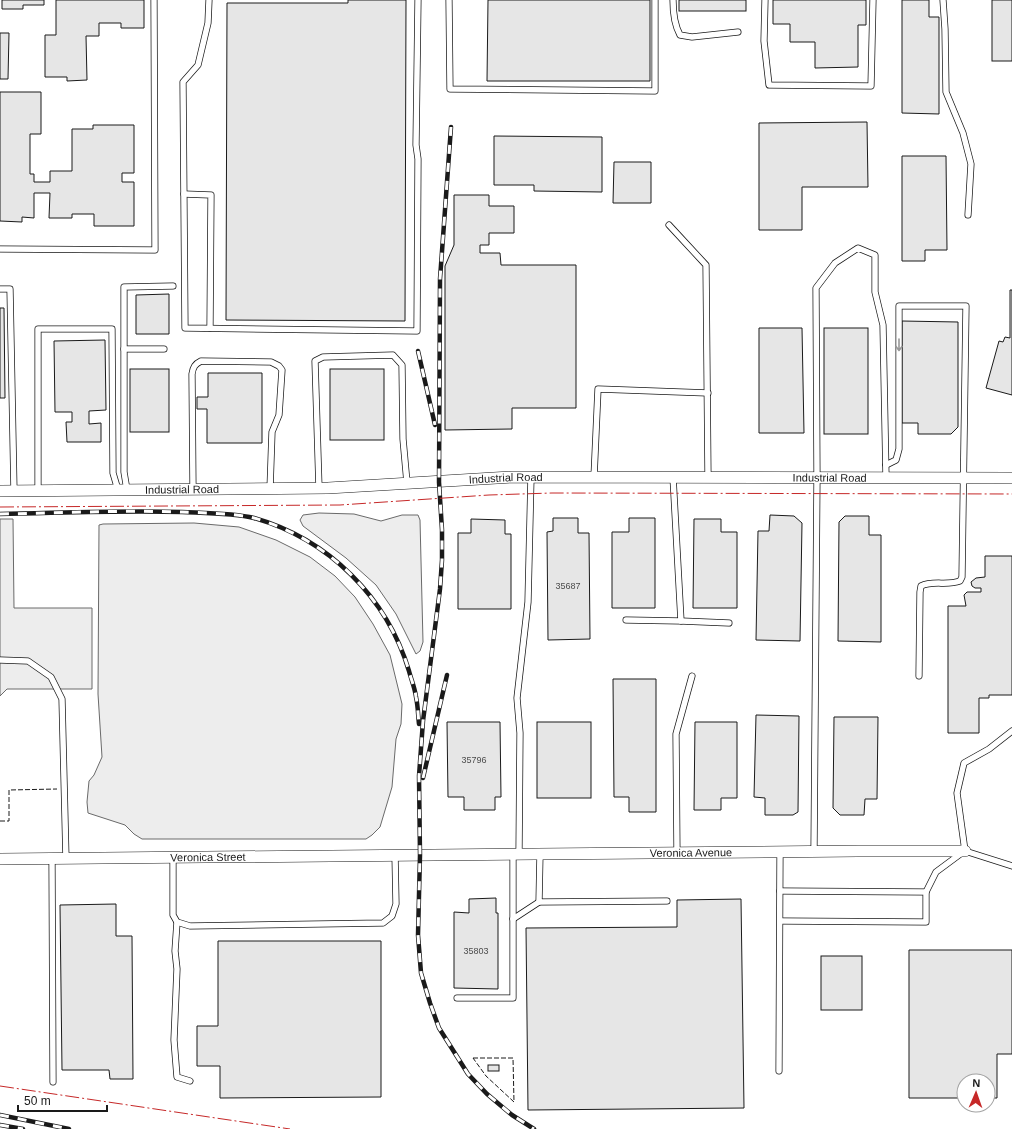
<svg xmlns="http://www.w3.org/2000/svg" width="1012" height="1129" viewBox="0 0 1012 1129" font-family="Helvetica,sans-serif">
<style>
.built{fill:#ededed;stroke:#6a6a6a}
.building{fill:#e6e6e6;stroke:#1a1a1a}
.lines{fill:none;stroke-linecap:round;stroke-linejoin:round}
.lane-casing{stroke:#1a1a1a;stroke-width:7}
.street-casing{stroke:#1a1a1a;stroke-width:12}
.lane{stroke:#fff;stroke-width:5.5}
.street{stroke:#fff;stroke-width:11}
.rail-casing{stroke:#1a1a1a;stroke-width:4.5}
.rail{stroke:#fff;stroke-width:3;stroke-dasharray:9;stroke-linecap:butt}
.fence{stroke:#1a1a1a;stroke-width:1;stroke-dasharray:5 2;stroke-linecap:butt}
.power{stroke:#c62828;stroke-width:1;stroke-dasharray:14 3 2 3;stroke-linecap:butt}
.oneway{stroke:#989898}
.labels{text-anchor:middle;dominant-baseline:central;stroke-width:3;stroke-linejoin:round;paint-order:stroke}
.number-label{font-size:9px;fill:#4d4d4d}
.street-label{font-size:11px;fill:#1a1a1a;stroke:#fff}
</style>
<rect width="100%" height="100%" fill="#fff"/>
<g class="built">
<polygon points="319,513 354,514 381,521 402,515 418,515 420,520 423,642 420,651 416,654 396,614 376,585 346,558 303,526 300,520 303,515"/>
<polygon points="0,519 13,519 14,608 92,608 92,689 7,689 0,696"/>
<polygon points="194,523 239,527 276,540 310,557 335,576 355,597 373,624 390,655 402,704 401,724 396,739 392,787 380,827 372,835 366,839 142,839 134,834 125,825 88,813 87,802 89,781 94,775 102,757 98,694 99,525 103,524"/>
</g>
<g class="building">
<polygon points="2,0 44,0 44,5 23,5 23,9 2,9"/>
<polygon points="56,0 144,0 144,28 121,28 121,23 99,23 99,36 86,36 87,80 67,81 67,77 45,77 45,35 56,35"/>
<polygon points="348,0 406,0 405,321 226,320 227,3 348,3"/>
<polygon points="488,0 650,0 650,81 487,81"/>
<rect x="679" y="0" width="67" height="11"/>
<polygon points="773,0 866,0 866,25 858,25 858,67 815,68 815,42 790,42 790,24 773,24"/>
<polygon points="902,0 929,0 929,17 939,17 939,114 902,113"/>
<rect x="992" y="0" width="20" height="61"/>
<polygon points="0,33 9,33 8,79 0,79"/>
<polygon points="0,92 41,92 41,134 30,134 30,174 34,174 34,182 50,182 50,171 72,171 72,129 93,129 93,125 134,125 134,173 122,173 122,182 134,182 134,226 94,226 94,214 72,214 72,218 49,218 50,193 34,193 34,218 22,217 22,222 0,221"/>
<polygon points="867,122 868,187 802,187 802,230 759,230 759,123"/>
<polygon points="494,136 602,137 602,192 534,191 534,185 494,185"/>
<polygon points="902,156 946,156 947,250 925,250 925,261 902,261"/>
<polygon points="614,162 651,162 651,203 613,203"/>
<polygon points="454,195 489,195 489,206 514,206 514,233 489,233 489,245 480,245 480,253 500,253 501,265 576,265 576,408 512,408 512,429 445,430 445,266 454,245"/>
<polygon points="1010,290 1012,290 1012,395 986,388 999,341 1003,342 1005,337 1010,338"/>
<polygon points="169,294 169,334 136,334 136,295"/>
<polygon points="0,308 4,308 5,398 0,398"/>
<polygon points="902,321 958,322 958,427 951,434 918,434 918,423 902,423"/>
<polygon points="759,328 802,328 804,433 759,433"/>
<rect x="824" y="328" width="44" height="106"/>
<polygon points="105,340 106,410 89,411 89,424 101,423 101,442 67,442 66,422 72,422 72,412 55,412 54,341"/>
<rect x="130" y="369" width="39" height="63"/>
<rect x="330" y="369" width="54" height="71"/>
<polygon points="208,373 262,373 262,443 207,443 207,409 197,409 197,397 208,397"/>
<polygon points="770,515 794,516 802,523 800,641 756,640 758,531 769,531"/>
<polygon points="845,516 869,516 869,535 881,535 881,642 838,641 839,522"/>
<polygon points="553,518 578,518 578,533 589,533 590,639 548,640 547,532 553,531"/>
<polygon points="629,518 655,518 655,608 612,608 612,532 629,532"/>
<polygon points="471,519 505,520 505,534 511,534 511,609 458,609 458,533 471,533"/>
<polygon points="694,519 721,519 721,532 737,532 737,608 693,608"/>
<polygon points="985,556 1012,556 1012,695 989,695 989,698 979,698 979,733 948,733 948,606 966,606 964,595 967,592 981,592 981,588 975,588 972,586 971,582 976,578 985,577"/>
<polygon points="613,679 656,679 656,812 629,812 629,797 614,797"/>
<polygon points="756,715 799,716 798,812 793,815 765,815 765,798 754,797"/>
<polygon points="834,717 878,717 877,799 865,799 864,815 840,815 833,808"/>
<polygon points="447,722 500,722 501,797 495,797 495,810 464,810 464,797 448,797"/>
<rect x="537" y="722" width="54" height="76"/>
<polygon points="695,722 737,722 737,798 721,798 721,810 694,810"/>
<polygon points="496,898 496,913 498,913 498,989 454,988 454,912 469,913 469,899"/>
<polygon points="741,899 744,1108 528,1110 526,928 677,927 677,900"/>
<polygon points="116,904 116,936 132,936 133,1079 110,1079 109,1070 62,1070 60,905"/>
<polygon points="218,941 381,941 381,1097 220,1098 220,1066 197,1066 197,1026 218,1026"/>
<polygon points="909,950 1012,950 1012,1054 997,1054 997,1098 988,1098 988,1081 964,1081 964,1098 909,1098"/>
<rect x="821" y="956" width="41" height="54"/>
<rect x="488" y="1065" width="11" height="6"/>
</g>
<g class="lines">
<defs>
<g id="lane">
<polyline points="209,0 208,23 198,65 183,82 185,328 417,331 418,159 416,145 418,0"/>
<polyline points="449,0 450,89 655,91 655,0"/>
<path d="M 673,0 C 673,13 674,24 680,35 L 692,37 L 738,32"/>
<polyline points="765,0 764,41 769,85 871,86 873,0"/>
<polyline points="943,0 945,29 946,92 963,133 971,164 968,215"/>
<polyline points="184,194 211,195 210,328"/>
<polyline points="669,225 706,265 708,477"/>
<polyline points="0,249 155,250 154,0"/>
<polyline points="0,289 10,289 14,491"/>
<polyline points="124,349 164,349"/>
<path d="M 886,465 L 896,460 L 899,449 L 899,306 L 966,306 L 962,577 L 960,581 C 947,586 933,580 921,586 L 920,592 L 919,676"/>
<polyline points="594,477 598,389 708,393"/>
<polyline points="319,488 315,361 323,357 393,355 402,365 403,439 407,483"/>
<path d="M 193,489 L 192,374 C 193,367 195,364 201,361 L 271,362 L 279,366 L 282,370 L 279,415 L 272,432 L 270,489"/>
<polyline points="127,490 124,472 124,287 173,286"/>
<polyline points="38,491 38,329 112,329 113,473 118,490"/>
<polyline points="626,620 681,621 673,477"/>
<polyline points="681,621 729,623"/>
<polyline points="0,660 28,661 51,677 62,699 66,859"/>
<polyline points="814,851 817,477 816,288 835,263 858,248 875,255 875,292 883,325 886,477"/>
<polyline points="965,851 957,793 964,763 989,749 1012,731"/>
<polyline points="965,851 1012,866"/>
<polyline points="677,853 676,734 692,676"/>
<polyline points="519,854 520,733 517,698 528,602 531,477"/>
<polyline points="540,854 539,902 667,901"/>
<polyline points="173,858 173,915 177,922 190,926 383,923 392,916 396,904 395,855"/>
<polyline points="52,859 53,1082"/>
<polyline points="780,891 926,892 926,922 781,921"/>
<polyline points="926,892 936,872 963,852"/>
<polyline points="513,919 539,902"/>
<polyline points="177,922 175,951 177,969 174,1040 177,1077 190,1081"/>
<polyline points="457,998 513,998 513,854"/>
<polyline points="779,1071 780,852"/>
</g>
<g id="street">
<path id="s1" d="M 0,491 L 328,488 L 512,477 L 1012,478"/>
<path id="s2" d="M 0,859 L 858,851 L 965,851"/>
</g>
</defs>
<use href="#lane" class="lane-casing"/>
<use href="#street" class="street-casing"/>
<use href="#lane" class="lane"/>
<use href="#street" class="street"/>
<defs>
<g id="rail">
<polyline points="451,127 440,279 439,482 442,530 442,560 440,589 423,721 419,776 420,855 418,935 421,973 430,1003 439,1028 468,1074 487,1094 512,1115 534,1129"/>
<polyline points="418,351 435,425"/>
<path d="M 0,514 C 60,513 121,510 182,512 C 203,513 233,513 254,518 C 328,539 387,597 409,671 C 411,679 415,688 416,697 C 418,706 418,715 419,724"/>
<polyline points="423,778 447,675"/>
<polyline points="0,1115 69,1129"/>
<polyline points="0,1125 23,1129"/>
</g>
</defs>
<use href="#rail" class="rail-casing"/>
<use href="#rail" class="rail"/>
<g class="fence">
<polyline points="0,821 9,821 9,790 57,789"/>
<polygon points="473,1058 513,1058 514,1102 486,1076"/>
</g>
<g class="power">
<polyline points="0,507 340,505 489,495 552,493 1012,494"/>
<polyline points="0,1086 290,1129"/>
</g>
</g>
<defs><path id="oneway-shaft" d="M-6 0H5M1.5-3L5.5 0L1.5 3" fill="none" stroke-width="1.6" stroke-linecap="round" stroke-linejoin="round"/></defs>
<use class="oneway" href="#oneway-shaft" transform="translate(899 345) rotate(90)"/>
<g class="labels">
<g class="number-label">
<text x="568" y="586">35687</text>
<text x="474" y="760">35796</text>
<text x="476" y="951">35803</text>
</g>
<g class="street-label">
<text stroke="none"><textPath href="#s1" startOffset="830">Industrial Road</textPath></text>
<text stroke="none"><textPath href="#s1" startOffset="506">Industrial Road</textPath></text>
<text stroke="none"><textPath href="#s1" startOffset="182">Industrial Road</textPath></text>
<text stroke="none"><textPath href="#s2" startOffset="691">Veronica Avenue</textPath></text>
<text stroke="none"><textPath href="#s2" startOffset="208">Veronica Street</textPath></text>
</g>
</g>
<g transform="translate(976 1093) rotate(2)"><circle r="19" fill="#ffffff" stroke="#a3a3a3"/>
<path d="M0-3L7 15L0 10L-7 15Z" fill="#c62828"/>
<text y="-6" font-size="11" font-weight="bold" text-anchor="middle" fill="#1a1a1a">N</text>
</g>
<path d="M18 1105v6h89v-6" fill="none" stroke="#1a1a1a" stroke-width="2"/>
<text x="24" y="1105" font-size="12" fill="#1a1a1a" stroke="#ffffff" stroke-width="3" paint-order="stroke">50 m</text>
</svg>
